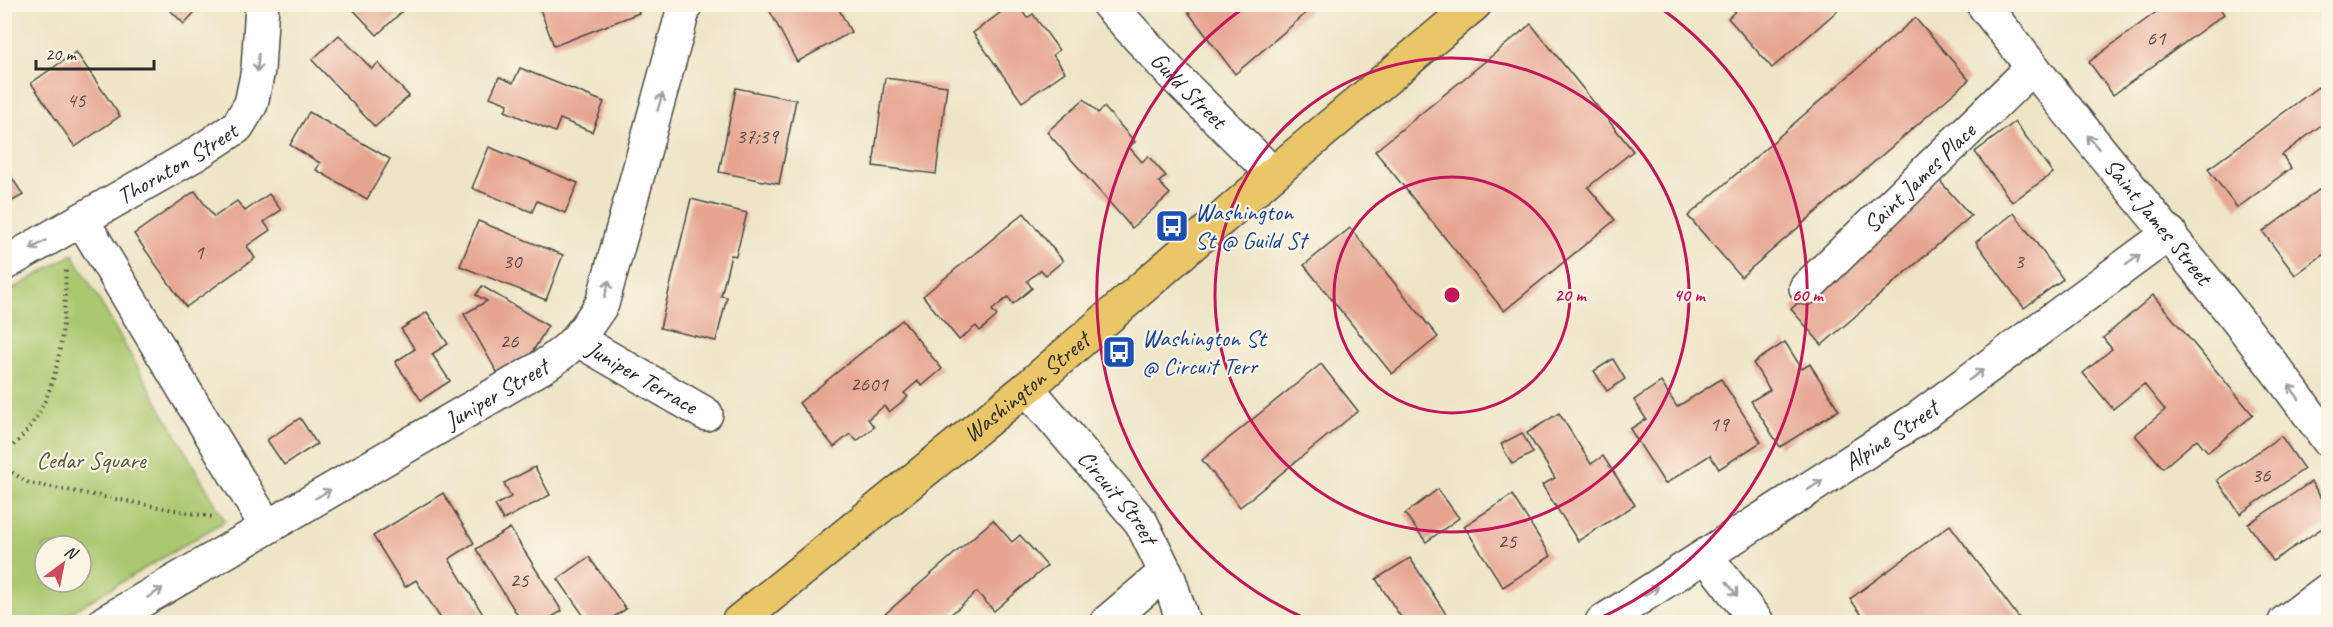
<svg xmlns="http://www.w3.org/2000/svg" width="2333" height="627" viewBox="0 0 2333 627" font-family="Caveat,sans-serif">
<style>
.green{fill:#abc86f;stroke:#6b7a4d;stroke-width:1.5;fill-rule:evenodd}
.building{fill:#e6a491}
.lines{fill:none;stroke-linecap:round;stroke-linejoin:round}
.street-casing{stroke:#484742;stroke-width:36}
.primary-casing{stroke:#484742;stroke-width:36}
.path{stroke:#484742;stroke-width:4;stroke-dasharray:1.5 4.5;stroke-linecap:butt}
.street{stroke:#fff;stroke-width:33}
.primary{stroke:#eac669;stroke-width:33}
.oneway{stroke:#a0a0a0}
.ring{fill:none;stroke:#c2185b;stroke-width:3}
.labels{text-anchor:middle;dominant-baseline:central;stroke-width:4.5;stroke-linejoin:round;paint-order:stroke}
.number-label{font-size:21px;fill:#5a4944}
.street-label{font-size:24px;fill:#2b2b2b;stroke:#fcf5e5}
.transit-label{font-size:24px;fill:#164399;stroke:#fcf5e5;text-anchor:start}
.park-label{font-size:24px;fill:#515a3f;stroke:#fcf5e5}
.centre{fill:#c2185b;stroke:#fcf5e5;stroke-width:3}
.ring-label{font-size:18px;text-anchor:middle;font-weight:bold;fill:#c2185b;stroke:#fcf5e5;stroke-width:4.5;stroke-linejoin:round;paint-order:stroke}
</style>
<rect width="100%" height="100%" fill="#fcf5e5"/>
<filter id="ink" filterUnits="userSpaceOnUse"><feTurbulence type="fractalNoise" baseFrequency=".0167" numOctaves="2"/><feDisplacementMap in="SourceGraphic" scale="12" xChannelSelector="R" yChannelSelector="G"/><feConvolveMatrix kernelMatrix="1 2 1 2 8 2 1 2 1" color-interpolation-filters="sRGB"/></filter>
<filter id="wash" filterUnits="userSpaceOnUse"><feTurbulence type="fractalNoise" baseFrequency=".008" numOctaves="4" result="noise"/><feDisplacementMap in="SourceGraphic" scale="24" xChannelSelector="R" yChannelSelector="G"/><feGaussianBlur stdDeviation="1.35" result="paint"/><feColorMatrix in="noise" values="0 0 0 0 0 0 0 0 0 0 0 0 0 0 0 0 0 1.4 0 .05"/><feComposite in="paint" operator="in"/></filter>
<g filter="url(#wash)">
<rect width="100%" height="100%" fill="#eee5c7"/>
<path class="green" d="M 73,254 L 225,521 L 54,622 L 5,622 L 5,294 ZM 45,546 L 81,546 L 81,582 L 45,582 Z"/>
<g id="blocks">
<g class="building">
<polygon points="164,4 202,4 184,24"/>
<polygon points="348,4 410,4 377,35"/>
<polygon points="538,4 636,4 639,13 554,46"/>
<polygon points="766,4 836,4 851,32 797,62"/>
<polygon points="1012,4 1017,4 1027,18 1033,14 1059,50 1053,55 1065,72 1022,102 973,33"/>
<polygon points="1182,4 1317,4 1235,74"/>
<polygon points="1743,4 1845,4 1772,68 1728,18"/>
<polygon points="2167,4 2217,4 2224,14 2113,95 2089,62"/>
<polygon points="1915,18 1969,80 1741,277 1688,216"/>
<polygon points="1531,24 1633,151 1588,187 1615,220 1504,311 1375,151"/>
<polygon points="339,35 372,69 378,63 409,96 375,127 312,60"/>
<polygon points="76,52 120,116 75,147 31,83"/>
<polygon points="520,68 604,102 592,132 560,119 555,132 505,111 508,104 490,97 499,77 513,83"/>
<polygon points="885,78 947,86 936,174 873,166"/>
<polygon points="2318,87 2328,101 2328,120 2282,155 2291,168 2237,208 2208,169"/>
<polygon points="736,88 796,100 779,184 719,172"/>
<polygon points="1084,99 1098,113 1104,107 1135,142 1129,147 1142,162 1148,156 1166,176 1159,182 1170,194 1132,228 1047,132"/>
<polygon points="309,112 390,159 367,199 316,170 320,163 290,145"/>
<polygon points="2015,122 2053,173 2012,202 1975,152"/>
<polygon points="489,147 578,183 565,213 537,201 532,212 472,188"/>
<polygon points="4,165 23,195 4,206"/>
<polygon points="1939,180 1971,216 1822,345 1791,309"/>
<polygon points="2328,183 2328,251 2295,275 2263,232"/>
<polygon points="195,191 214,217 237,201 245,211 269,194 281,210 264,222 270,230 247,246 255,258 186,307 134,234"/>
<polygon points="691,199 747,213 736,256 731,255 721,296 727,297 716,341 660,328"/>
<polygon points="1024,213 1063,261 1046,275 1041,270 1027,281 1032,288 1013,304 1008,297 992,310 997,316 980,331 976,326 959,340 923,296"/>
<polygon points="2014,213 2063,279 2024,308 1976,242"/>
<polygon points="478,221 563,255 546,300 460,266"/>
<polygon points="1350,228 1438,337 1392,374 1304,265"/>
<polygon points="482,286 548,326 530,356 498,374 464,314 487,301 476,295"/>
<polygon points="2153,295 2253,415 2208,452 2197,439 2163,468 2135,435 2165,410 2144,384 2113,409 2083,373 2112,349 2103,338"/>
<polygon points="427,312 448,344 432,354 450,381 421,400 395,362 415,349 401,329"/>
<polygon points="902,320 942,369 922,386 918,381 904,393 908,397 889,412 884,406 868,419 874,427 857,441 850,434 834,447 799,403"/>
<polygon points="1785,342 1802,369 1810,364 1839,410 1780,447 1751,401 1770,390 1753,363"/>
<polygon points="1613,359 1625,379 1607,391 1594,371"/>
<polygon points="1321,364 1358,411 1240,507 1202,460"/>
<polygon points="1721,379 1761,442 1719,469 1710,455 1665,484 1630,429 1646,419 1634,400 1661,382 1677,407"/>
<polygon points="1559,413 1591,464 1603,456 1635,505 1578,541 1542,485 1555,478 1527,433"/>
<polygon points="300,418 317,444 284,465 267,440"/>
<polygon points="1522,433 1533,453 1512,464 1501,444"/>
<polygon points="2281,436 2304,469 2240,514 2217,480"/>
<polygon points="535,467 550,495 503,520 495,505 511,497 504,483"/>
<polygon points="2311,482 2328,507 2328,524 2273,561 2248,524"/>
<polygon points="1438,489 1459,518 1426,542 1405,514"/>
<polygon points="443,493 474,543 449,559 487,621 484,622 443,622 416,580 405,587 373,536"/>
<polygon points="1512,495 1551,556 1503,587 1464,526"/>
<polygon points="993,520 1012,542 1020,535 1047,566 994,611 977,592 942,622 876,622"/>
<polygon points="1950,525 2022,622 1867,622 1850,599"/>
<polygon points="510,528 562,611 544,622 522,622 476,549"/>
<polygon points="589,557 626,609 606,622 588,622 558,579"/>
<polygon points="1410,558 1451,622 1404,622 1376,579"/>
</g>
</g>
</g>
<g filter="url(#ink)">
<use href="#blocks" fill-opacity="0" stroke="#484742" stroke-width="1.5"/>
<g class="lines">
<defs>
<g id="street">
<path id="s1" d="M 1108,4 L 1174,76 L 1273,174"/>
<path id="s2" d="M 1983,4 C 2096,151 2220,289 2328,440"/>
<polyline points="82,220 267,527"/>
<path id="s3" d="M 4,264 L 196,154 L 237,127 L 251,104 L 258,70 L 262,4"/>
<path id="s4" d="M 1806,288 L 2032,68"/>
<path id="s5" d="M 578,340 L 706,414"/>
<path id="s6" d="M 1027,388 L 1141,522 L 1169,579 L 1183,622"/>
<polyline points="1706,556 1757,622"/>
<path id="s7" d="M 105,622 L 542,367 C 573,348 582,334 602,304 L 685,4"/>
<polyline points="1107,622 1166,572"/>
<path id="s8" d="M 1602,622 L 1917,419 L 2170,233"/>
<polyline points="2285,622 2328,590"/>
</g>
<g id="primary">
<path id="s9" d="M 738,622 L 1027,388 L 1273,174 L 1475,4"/>
</g>
</defs>
<use href="#street" class="street-casing"/>
<use href="#primary" class="primary-casing"/>
<g class="path">
<path d="M 4,453 C 61,410 64,335 66,270"/>
<polyline points="4,464 8,470 29,483 212,517"/>
</g>
<use href="#street" class="street"/>
<use href="#primary" class="primary"/>
</g>
<defs><path id="oneway-shaft" d="M-6 0H5M1.5-3L5.5 0L1.5 3" fill="none" stroke-width="1.6" stroke-linecap="round" stroke-linejoin="round" transform="scale(1.5)"/></defs>
<g class="oneway">
<use href="#oneway-shaft" transform="translate(258 63) rotate(95)"/>
<use href="#oneway-shaft" transform="translate(660 102) rotate(-74)"/>
<use href="#oneway-shaft" transform="translate(2093 142) rotate(-130)"/>
<use href="#oneway-shaft" transform="translate(38 245) rotate(150)"/>
<use href="#oneway-shaft" transform="translate(2133 260) rotate(-36)"/>
<use href="#oneway-shaft" transform="translate(607 289) rotate(-74)"/>
<use href="#oneway-shaft" transform="translate(1976 375) rotate(-36)"/>
<use href="#oneway-shaft" transform="translate(2294 392) rotate(-126)"/>
<use href="#oneway-shaft" transform="translate(1815 485) rotate(-33)"/>
<use href="#oneway-shaft" transform="translate(323 494) rotate(-30)"/>
<use href="#oneway-shaft" transform="translate(1732 589) rotate(52)"/>
<use href="#oneway-shaft" transform="translate(1651 591) rotate(-32)"/>
<use href="#oneway-shaft" transform="translate(155 593) rotate(-31)"/>
</g>
</g>
<g class="ring">
<circle cx="1452" cy="295" r="118"/>
<circle cx="1452" cy="295" r="237"/>
<path d="M1313 622A355 355 0 0 1 1246 6M1658 6A355 355 0 0 1 1591 622"/>
</g>
<defs>
<symbol id="bus-square" viewBox="-11 -11 22 22"><rect x="-9" y="-9" width="18" height="18" rx="4" fill="#1a4fb4" stroke="#fcf5e5"/><path d="M-5-6H5V4H4V6H2V4H-2V6H-4V4H-5ZM-3.5-4V0h7V-4ZM-3.5 1.2v1.5H-2V1.2ZM2 1.2v1.5H3.5V1.2Z" fill="#fff"/></symbol>
</defs>
<g fill-rule="evenodd">
<use href="#bus-square" x="1153" y="207" width="38" height="38"/>
<use href="#bus-square" x="1100" y="333" width="38" height="38"/>
</g>
<g class="labels">
<g class="number-label">
<text x="2156" y="38">61</text>
<text x="76" y="100">45</text>
<text x="757" y="136">37;39</text>
<text x="199" y="252">1</text>
<text x="512" y="261">30</text>
<text x="2019" y="261">3</text>
<text x="509" y="341">26</text>
<text x="869" y="384">2601</text>
<text x="1719" y="424">19</text>
<text x="2261" y="475">36</text>
<text x="1507" y="541">25</text>
<text x="519" y="580">25</text>
</g>
<g class="street-label">
<text stroke="none"><textPath href="#s1" startOffset="118">Guild Street</textPath></text>
<text stroke="none"><textPath href="#s3" startOffset="200">Thornton Street</textPath></text>
<text stroke="none"><textPath href="#s4" startOffset="158">Saint James Place</textPath></text>
<text stroke="none"><textPath href="#s2" startOffset="279">Saint James Street</textPath></text>
<text stroke="none"><textPath href="#s5" startOffset="74">Juniper Terrace</textPath></text>
<text stroke="none"><textPath href="#s9" startOffset="372">Washington Street</textPath></text>
<text stroke="none"><textPath href="#s7" startOffset="453">Juniper Street</textPath></text>
<text stroke="none"><textPath href="#s8" startOffset="344">Alpine Street</textPath></text>
<text stroke="none"><textPath href="#s6" startOffset="142">Circuit Street</textPath></text>
</g>
<g class="transit-label">
<text x="1195" y="212">Washington<tspan x="1195" dy="28">St @ Guild St</tspan></text>
<text x="1142" y="338">Washington St<tspan x="1142" dy="28">@ Circuit Terr</tspan></text>
</g>
<g class="park-label">
<text x="91" y="460">Cedar Square</text>
</g>
</g>
<circle cx="1452" cy="295" r="9" class="centre"/>
<g class="ring-label">
<text x="1570" y="301">20 m</text>
<text x="1689" y="301">40 m</text>
<text x="1807" y="301">60 m</text>
</g>
<rect width="2333" height="627" fill="none" stroke="#fcf5e5" stroke-width="24"/>
<g transform="translate(63 564) rotate(32)"><circle r="28" fill="#fcf5e5" stroke="#a8a49b" stroke-width="1.5"/>
<path d="M0-4.5L10 22L0 15L-10 22Z" fill="#d1495b"/>
<text y="-9" font-size="16" font-weight="bold" text-anchor="middle" fill="#2b2b2b">N</text>
</g>
<path d="M36 60v9h118v-9" fill="none" stroke="#2b2b2b" stroke-width="3"/>
<text x="45" y="60" font-size="18" fill="#2b2b2b" stroke="#fcf5e5" stroke-width="4.5" paint-order="stroke">20 m</text>
</svg>
